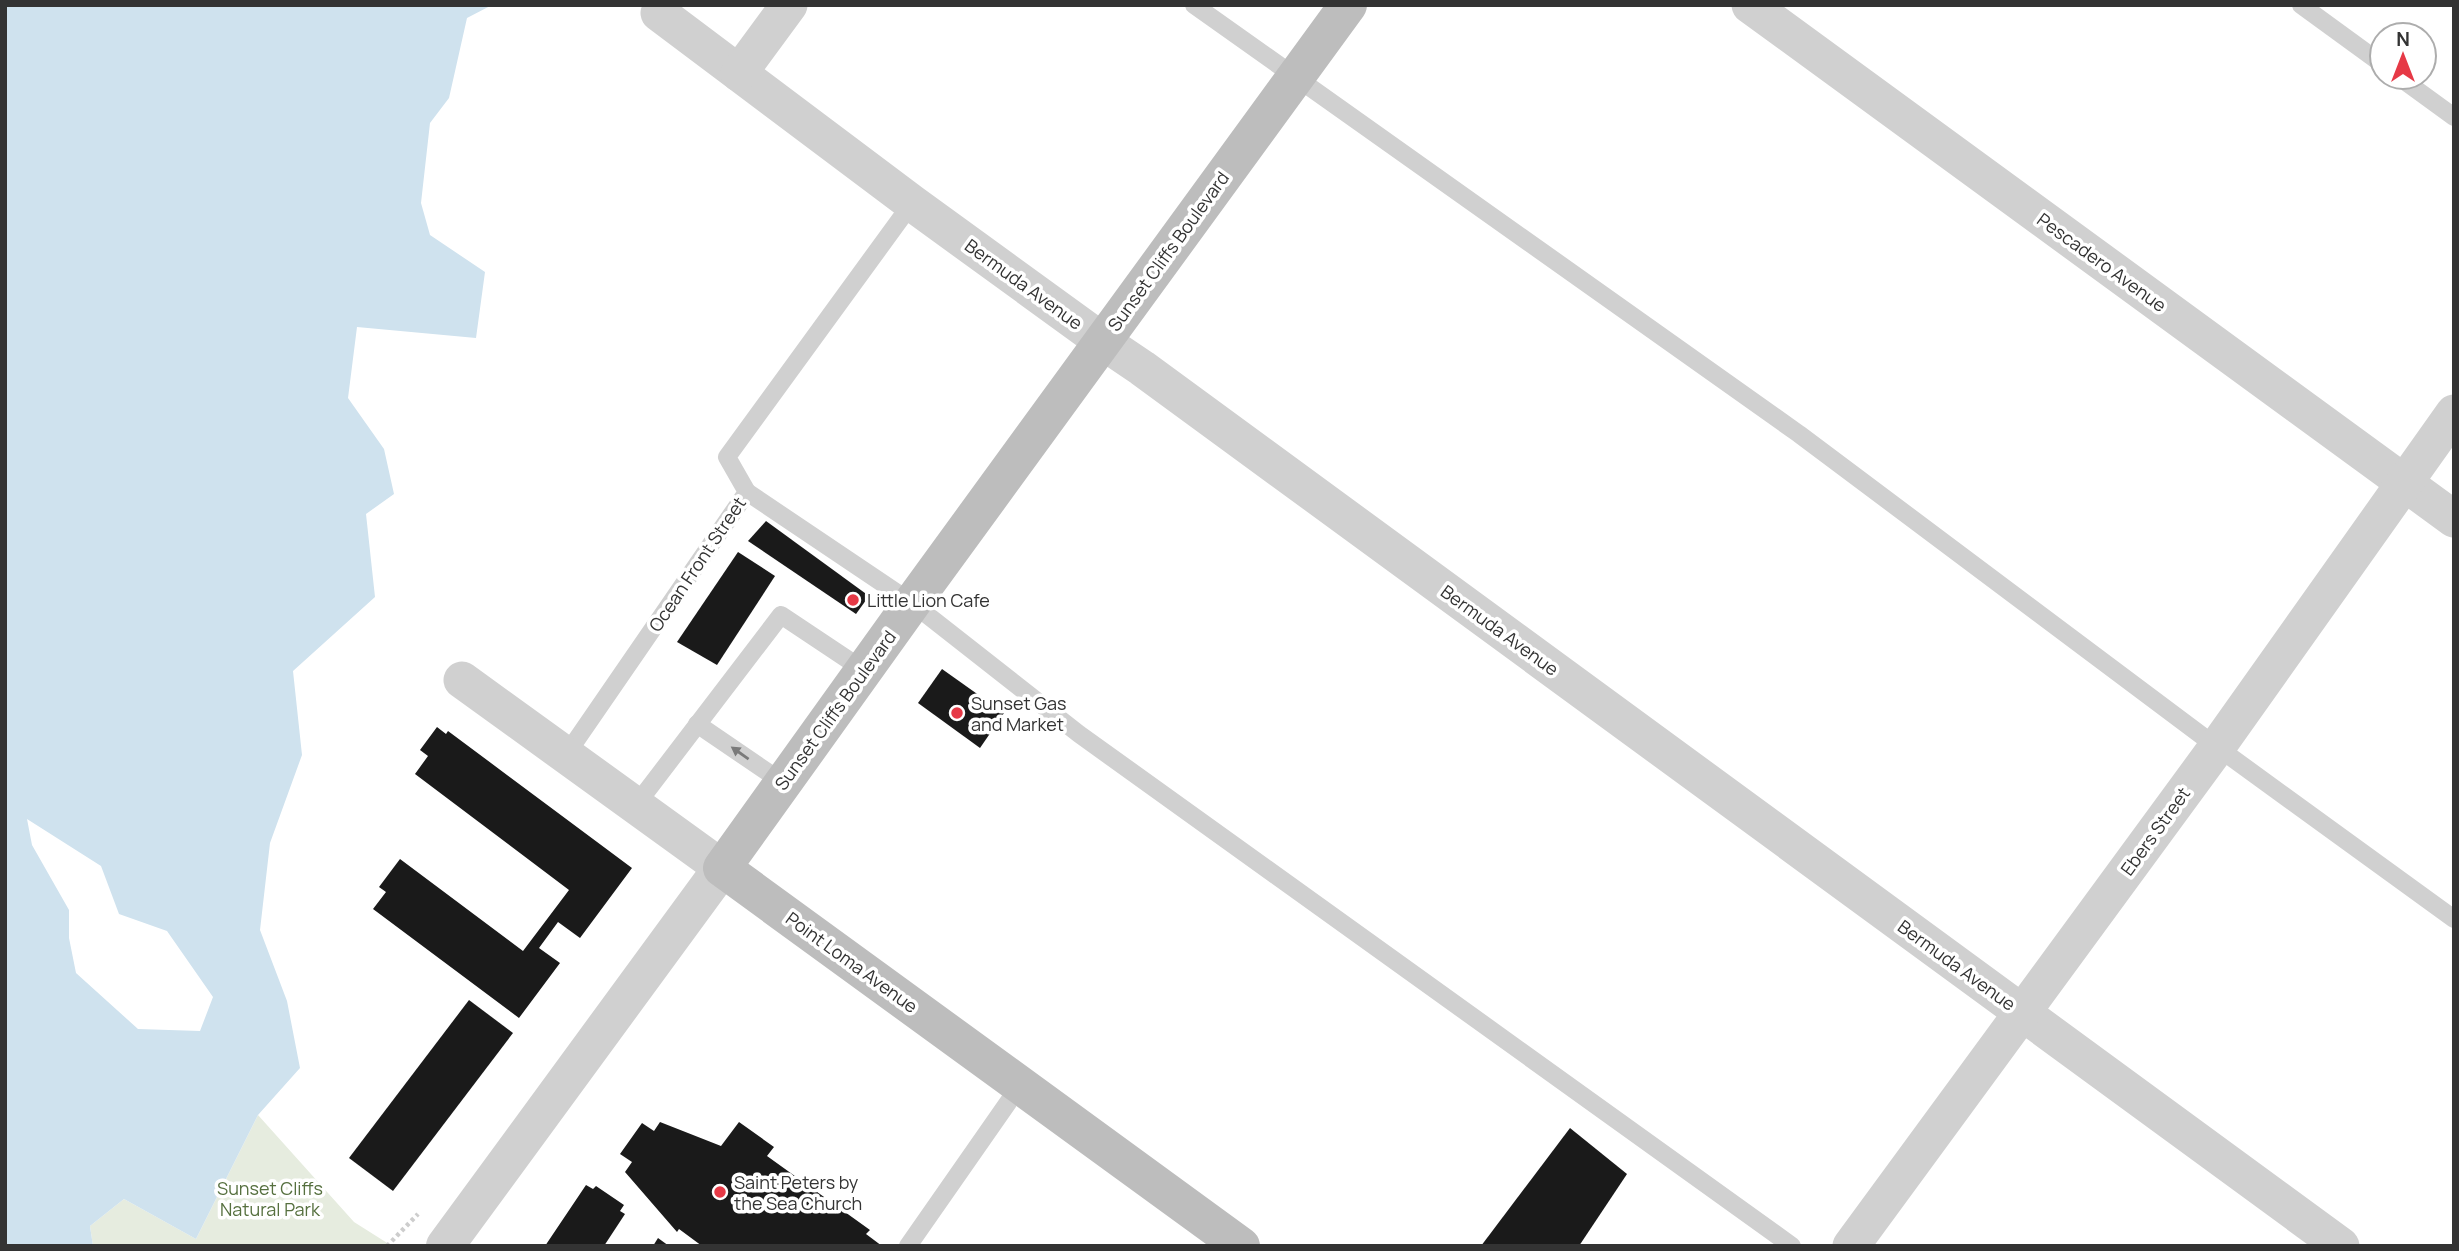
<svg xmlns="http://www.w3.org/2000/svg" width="2459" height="1251" viewBox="0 0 2459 1251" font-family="Manrope,sans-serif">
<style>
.green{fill:#e6ecdf}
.water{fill:#cfe2ee;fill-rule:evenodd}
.building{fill:#1a1a1a}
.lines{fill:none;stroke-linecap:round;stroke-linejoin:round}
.path{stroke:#cdcdcd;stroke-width:4.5;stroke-dasharray:3.5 3.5;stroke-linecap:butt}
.service{stroke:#d0d0d0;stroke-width:18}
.minor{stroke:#d0d0d0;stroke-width:37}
.tertiary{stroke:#d0d0d0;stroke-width:38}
.secondary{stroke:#bdbdbd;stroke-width:38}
.oneway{fill:#7a7a7a}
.poi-dot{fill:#e63946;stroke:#fff;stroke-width:2.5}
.labels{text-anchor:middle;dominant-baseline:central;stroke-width:7;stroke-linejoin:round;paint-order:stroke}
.street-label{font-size:18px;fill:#333;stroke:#fff}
.poi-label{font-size:18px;fill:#333;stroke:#fff;text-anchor:start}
.park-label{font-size:18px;fill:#56703f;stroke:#fff}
</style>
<rect width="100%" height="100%" fill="#fff"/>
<polygon class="green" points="258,1115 354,1222 392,1246 93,1246 90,1226 124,1199 196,1239"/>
<path class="water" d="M 5,5 L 492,5 L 467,18 L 449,98 L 430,123 L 421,203 L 430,235 L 485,272 L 476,338 L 357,327 L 348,398 L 384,449 L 394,494 L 366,514 L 375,597 L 293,671 L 302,755 L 270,843 L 260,930 L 287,1001 L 300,1068 L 258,1115 L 196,1239 L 124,1199 L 90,1226 L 93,1246 L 5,1246 ZM 27,819 L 101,866 L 119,914 L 167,931 L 213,997 L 200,1031 L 138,1029 L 76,973 L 69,938 L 69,910 L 32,845 Z"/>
<g class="building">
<polygon points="766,521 869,596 856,614 748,541"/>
<polygon points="738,552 775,576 717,665 677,642"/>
<polygon points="942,669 1004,713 980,748 918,703"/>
<polygon points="437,727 446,734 448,731 632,868 580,938 558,922 539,948 560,963 519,1018 373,909 386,892 379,887 400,859 523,951 569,890 415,774 428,756 420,750"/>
<polygon points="469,1000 513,1033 393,1191 349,1158"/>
<polygon points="660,1122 721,1146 739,1122 774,1147 767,1156 870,1230 866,1234 882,1246 702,1246 679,1229 677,1232 625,1172 632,1162 620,1154 642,1123 654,1131"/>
<polygon points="1570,1128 1627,1174 1579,1246 1481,1246"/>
<polygon points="586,1185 593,1189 596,1186 624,1205 620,1211 625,1214 604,1246 545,1246"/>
<polygon points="658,1238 669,1246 653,1246"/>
</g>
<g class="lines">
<polyline class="path" points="387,1246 418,1214"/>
<g class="service">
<polyline points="1194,5 1799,434 2217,747 2454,919"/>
<polyline points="2301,5 2382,64"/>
<polyline points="2399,77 2454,117"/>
<polyline points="747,492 912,603 1079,734 1792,1246"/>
<polyline points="697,724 782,782"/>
<polyline points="566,755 747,492 727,457 912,203"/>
<polyline points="636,805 781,615 865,671"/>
<polyline points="908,1246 1021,1084"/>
</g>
<g class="minor">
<polyline points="1750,5 2454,519"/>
<polyline points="659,13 912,203 1102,341 1142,368 2341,1246"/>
<polyline points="739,73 789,5"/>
<polyline points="462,680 722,868"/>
<polyline points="1851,1246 2217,747 2454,413"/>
</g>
<polyline class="tertiary" points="445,1246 722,868"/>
<polyline class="secondary" points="1241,1246 722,868 912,603 1348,5"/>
</g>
<defs><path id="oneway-solid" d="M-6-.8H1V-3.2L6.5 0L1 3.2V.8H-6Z" transform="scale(1.75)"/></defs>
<use class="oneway" href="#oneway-solid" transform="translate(740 753) rotate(-145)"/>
<g class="poi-dot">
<circle cx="853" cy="600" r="7"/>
<circle cx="957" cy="713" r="7"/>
<circle cx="720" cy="1192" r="7"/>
</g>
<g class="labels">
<g class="street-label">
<text transform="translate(1168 251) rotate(-54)">Sunset Cliffs Boulevard</text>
<text transform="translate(2102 262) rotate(36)">Pescadero Avenue</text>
<text transform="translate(1024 284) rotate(36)">Bermuda Avenue</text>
<text transform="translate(697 564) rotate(-56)">Ocean Front Street</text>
<text transform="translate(1500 630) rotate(36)">Bermuda Avenue</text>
<text transform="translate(835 710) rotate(-54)">Sunset Cliffs Boulevard</text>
<text transform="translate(2155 831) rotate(-54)">Ebers Street</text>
<text transform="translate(852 962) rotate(36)">Point Loma Avenue</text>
<text transform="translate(1957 965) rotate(36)">Bermuda Avenue</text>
</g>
<g class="poi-label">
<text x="867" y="600">Little Lion Cafe</text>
<text x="971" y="703">Sunset Gas<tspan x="971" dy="21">and Market</tspan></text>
<text x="734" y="1182">Saint Peters by<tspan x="734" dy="21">the Sea Church</tspan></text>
</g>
<g class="park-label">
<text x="270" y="1188">Sunset Cliffs<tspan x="270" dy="21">Natural Park</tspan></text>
</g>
</g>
<rect width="2459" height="1251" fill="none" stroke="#333333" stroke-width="14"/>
<g transform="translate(2403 56)"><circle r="33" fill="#ffffff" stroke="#adadad" stroke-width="2"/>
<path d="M0-5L12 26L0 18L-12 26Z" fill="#e63946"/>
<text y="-10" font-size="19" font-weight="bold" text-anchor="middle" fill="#333333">N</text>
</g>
</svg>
